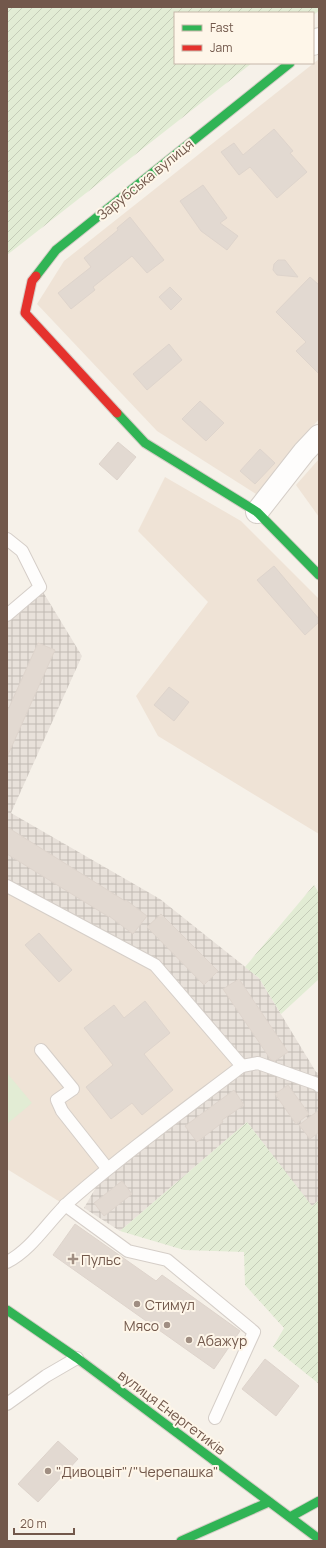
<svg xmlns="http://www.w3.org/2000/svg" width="326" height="1548" viewBox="0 0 326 1548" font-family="Manrope,sans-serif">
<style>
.residential{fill:#efe3d6}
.industrial{fill:url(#industrial-grid)}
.garden{fill:url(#garden-furrows)}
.pitch{fill:#e2ecd4}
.building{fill:#e2d9d1;stroke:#ded4cc}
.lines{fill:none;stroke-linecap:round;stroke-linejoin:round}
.lane-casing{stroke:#d5cec8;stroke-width:14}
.street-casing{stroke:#d5cec8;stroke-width:24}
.fast-casing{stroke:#d5cdc6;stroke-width:11}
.jam-casing{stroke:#d5cdc6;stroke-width:11}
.lane{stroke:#fefdfc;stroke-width:12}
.street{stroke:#fefdfc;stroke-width:22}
.fast{stroke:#30b455;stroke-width:9}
.jam{stroke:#e5322d;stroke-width:9}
.poi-dot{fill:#a08e82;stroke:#fef6e9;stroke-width:1.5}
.labels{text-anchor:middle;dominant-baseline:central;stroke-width:4;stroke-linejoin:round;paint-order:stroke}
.street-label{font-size:14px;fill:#72584b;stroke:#fef6e9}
.poi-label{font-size:14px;fill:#72584b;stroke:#fef6e9;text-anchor:start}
</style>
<defs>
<pattern id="industrial-grid" width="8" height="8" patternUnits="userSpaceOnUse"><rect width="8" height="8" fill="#e8e1da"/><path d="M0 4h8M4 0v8" fill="none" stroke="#c0b9b3"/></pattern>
<pattern id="garden-furrows" width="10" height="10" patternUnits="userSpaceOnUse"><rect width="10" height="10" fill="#e2ecd4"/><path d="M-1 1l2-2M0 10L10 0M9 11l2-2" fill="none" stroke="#c5ccb8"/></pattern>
</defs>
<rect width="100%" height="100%" fill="#f6f1e9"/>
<g class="residential">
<polygon points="319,59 319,419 256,494 157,431 37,304 64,261"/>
<polygon points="319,459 319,517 296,485"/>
<polygon points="165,477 241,521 319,599 319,834 158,736 136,696 208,602 138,531"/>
<polygon points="7,886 155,965 242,1066 65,1205 7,1169"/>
</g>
<polygon class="industrial" points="40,587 82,656 11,813 160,899 259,978 316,1072 319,1073 319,1200 312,1207 247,1122 120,1231 84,1208 107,1168 242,1066 155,965 7,886 7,615"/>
<g class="garden">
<polygon points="7,7 319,7 319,11 313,15 313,13 175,13 175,63 252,63 7,255"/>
<polygon points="314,885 319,893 319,979 281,1014 259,978 245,967"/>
<polygon points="247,1122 312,1206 319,1200 319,1384 273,1347 284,1328 245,1285 244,1252 184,1250 120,1231"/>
</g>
<polygon class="pitch" points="7,1073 32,1103 7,1124"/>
<g class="building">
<polygon points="274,129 293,151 290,153 307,172 277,198 250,167 239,175 221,152 234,143 243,155"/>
<polygon points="203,185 227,218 220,223 238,236 227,250 201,231 180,201"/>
<polygon points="130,217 164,260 147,273 132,256 93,287 95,290 71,309 58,293 91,267 84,258 118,230 117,228"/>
<polygon points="278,260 285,260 298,277 277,275 273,270 274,264"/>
<polygon points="310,277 319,285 319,374 296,351 306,342 276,312"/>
<polygon points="170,287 182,299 171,310 159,297"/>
<polygon points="169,344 182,360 147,390 133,374"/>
<polygon points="200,401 224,423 206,441 182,419"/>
<polygon points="118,442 136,457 117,480 99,464"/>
<polygon points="260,449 275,463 255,484 240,471"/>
<polygon points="274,566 319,619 319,622 305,635 257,580"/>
<polygon points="38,643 55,650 7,757 7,712"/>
<polygon points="169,687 189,702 174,721 154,705"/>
<polygon points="7,827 125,901 126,900 147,916 133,934 109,916 109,917 7,854"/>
<polygon points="161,914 218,971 204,985 147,927"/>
<polygon points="39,933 72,970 59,982 25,945"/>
<polygon points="239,979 288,1052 275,1061 271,1060 223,989"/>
<polygon points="145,1001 170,1033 144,1054 173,1090 142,1115 132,1103 111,1119 86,1087 113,1065 84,1028 114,1005 124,1018"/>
<polygon points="288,1085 309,1114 296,1124 275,1094"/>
<polygon points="234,1090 244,1105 222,1120 223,1122 197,1142 185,1126"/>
<polygon points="319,1110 319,1132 310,1139 299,1125"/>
<polygon points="122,1181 132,1194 104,1216 94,1203"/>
<polygon points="75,1224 156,1281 162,1275 240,1331 214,1369 53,1255"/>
<polygon points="265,1359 299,1386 276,1416 242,1389"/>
<polygon points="58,1441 78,1459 38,1502 18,1484"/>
</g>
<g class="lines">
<defs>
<g id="lane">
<polyline points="7,539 22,551 40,587 7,615"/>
<path d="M 7,886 L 155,965 L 242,1066 C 184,1110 126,1152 72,1199 C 50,1218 33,1249 7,1262"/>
<polyline points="41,1050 73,1089 57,1100 62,1111 107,1168"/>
<polyline points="242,1066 258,1063 317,1084 319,1086"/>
<polyline points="65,1205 128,1251 167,1260 254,1332 215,1418"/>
<polyline points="7,1404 46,1376 77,1358"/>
</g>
<g id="street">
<polyline points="313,44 319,39"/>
<polyline points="257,512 304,452 319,436"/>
</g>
<g id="fast">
<polyline points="36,276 56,250 290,63"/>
<polyline points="117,413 145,443 257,512 319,575"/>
<polyline points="7,1310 77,1358 319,1539"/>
<polyline points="290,1517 319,1501"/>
<polyline points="181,1541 269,1502"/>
</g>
<polyline id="jam" points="36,276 32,281 25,313 117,413"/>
</defs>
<use href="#lane" class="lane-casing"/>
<use href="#street" class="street-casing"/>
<use href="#fast" class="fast-casing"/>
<use href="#jam" class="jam-casing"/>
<use href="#lane" class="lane"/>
<use href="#street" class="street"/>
<use href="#fast" class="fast"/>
<use href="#jam" class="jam"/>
</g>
<g class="poi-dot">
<path d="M71 1253h4v4h4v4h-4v4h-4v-4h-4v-4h4z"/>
<circle cx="137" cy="1304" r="4"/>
<circle cx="167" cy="1325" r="4"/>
<circle cx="189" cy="1340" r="4"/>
<circle cx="48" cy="1471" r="4"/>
</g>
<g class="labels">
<g class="street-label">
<text transform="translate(145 179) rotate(-39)">Зарубська вулиця</text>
<text transform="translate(172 1412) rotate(37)">вулиця Енергетиків</text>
</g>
<g class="poi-label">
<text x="81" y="1259">Пульс</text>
<text x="145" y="1304">Стимул</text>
<text x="159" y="1325" text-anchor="end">Мясо</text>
<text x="197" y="1340">Абажур</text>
<text x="56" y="1471">"Дивоцвіт"/"Черепашка"</text>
</g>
</g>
<rect width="326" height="1548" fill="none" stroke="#72584b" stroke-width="16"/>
<rect x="174" y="12" width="140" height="52" fill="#fef6e9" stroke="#c6b7aa"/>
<rect x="182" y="25" width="20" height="6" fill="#30b455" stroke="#c6b7aa"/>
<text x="210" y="32" font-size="12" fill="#72584b">Fast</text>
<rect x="182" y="45" width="20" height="6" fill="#e5322d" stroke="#c6b7aa"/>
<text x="210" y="52" font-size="12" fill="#72584b">Jam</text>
<path d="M14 1528v6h60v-6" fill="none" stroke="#72584b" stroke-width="2"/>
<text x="20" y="1528" font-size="12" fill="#72584b" stroke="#fef6e9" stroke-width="3" paint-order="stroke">20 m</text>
</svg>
